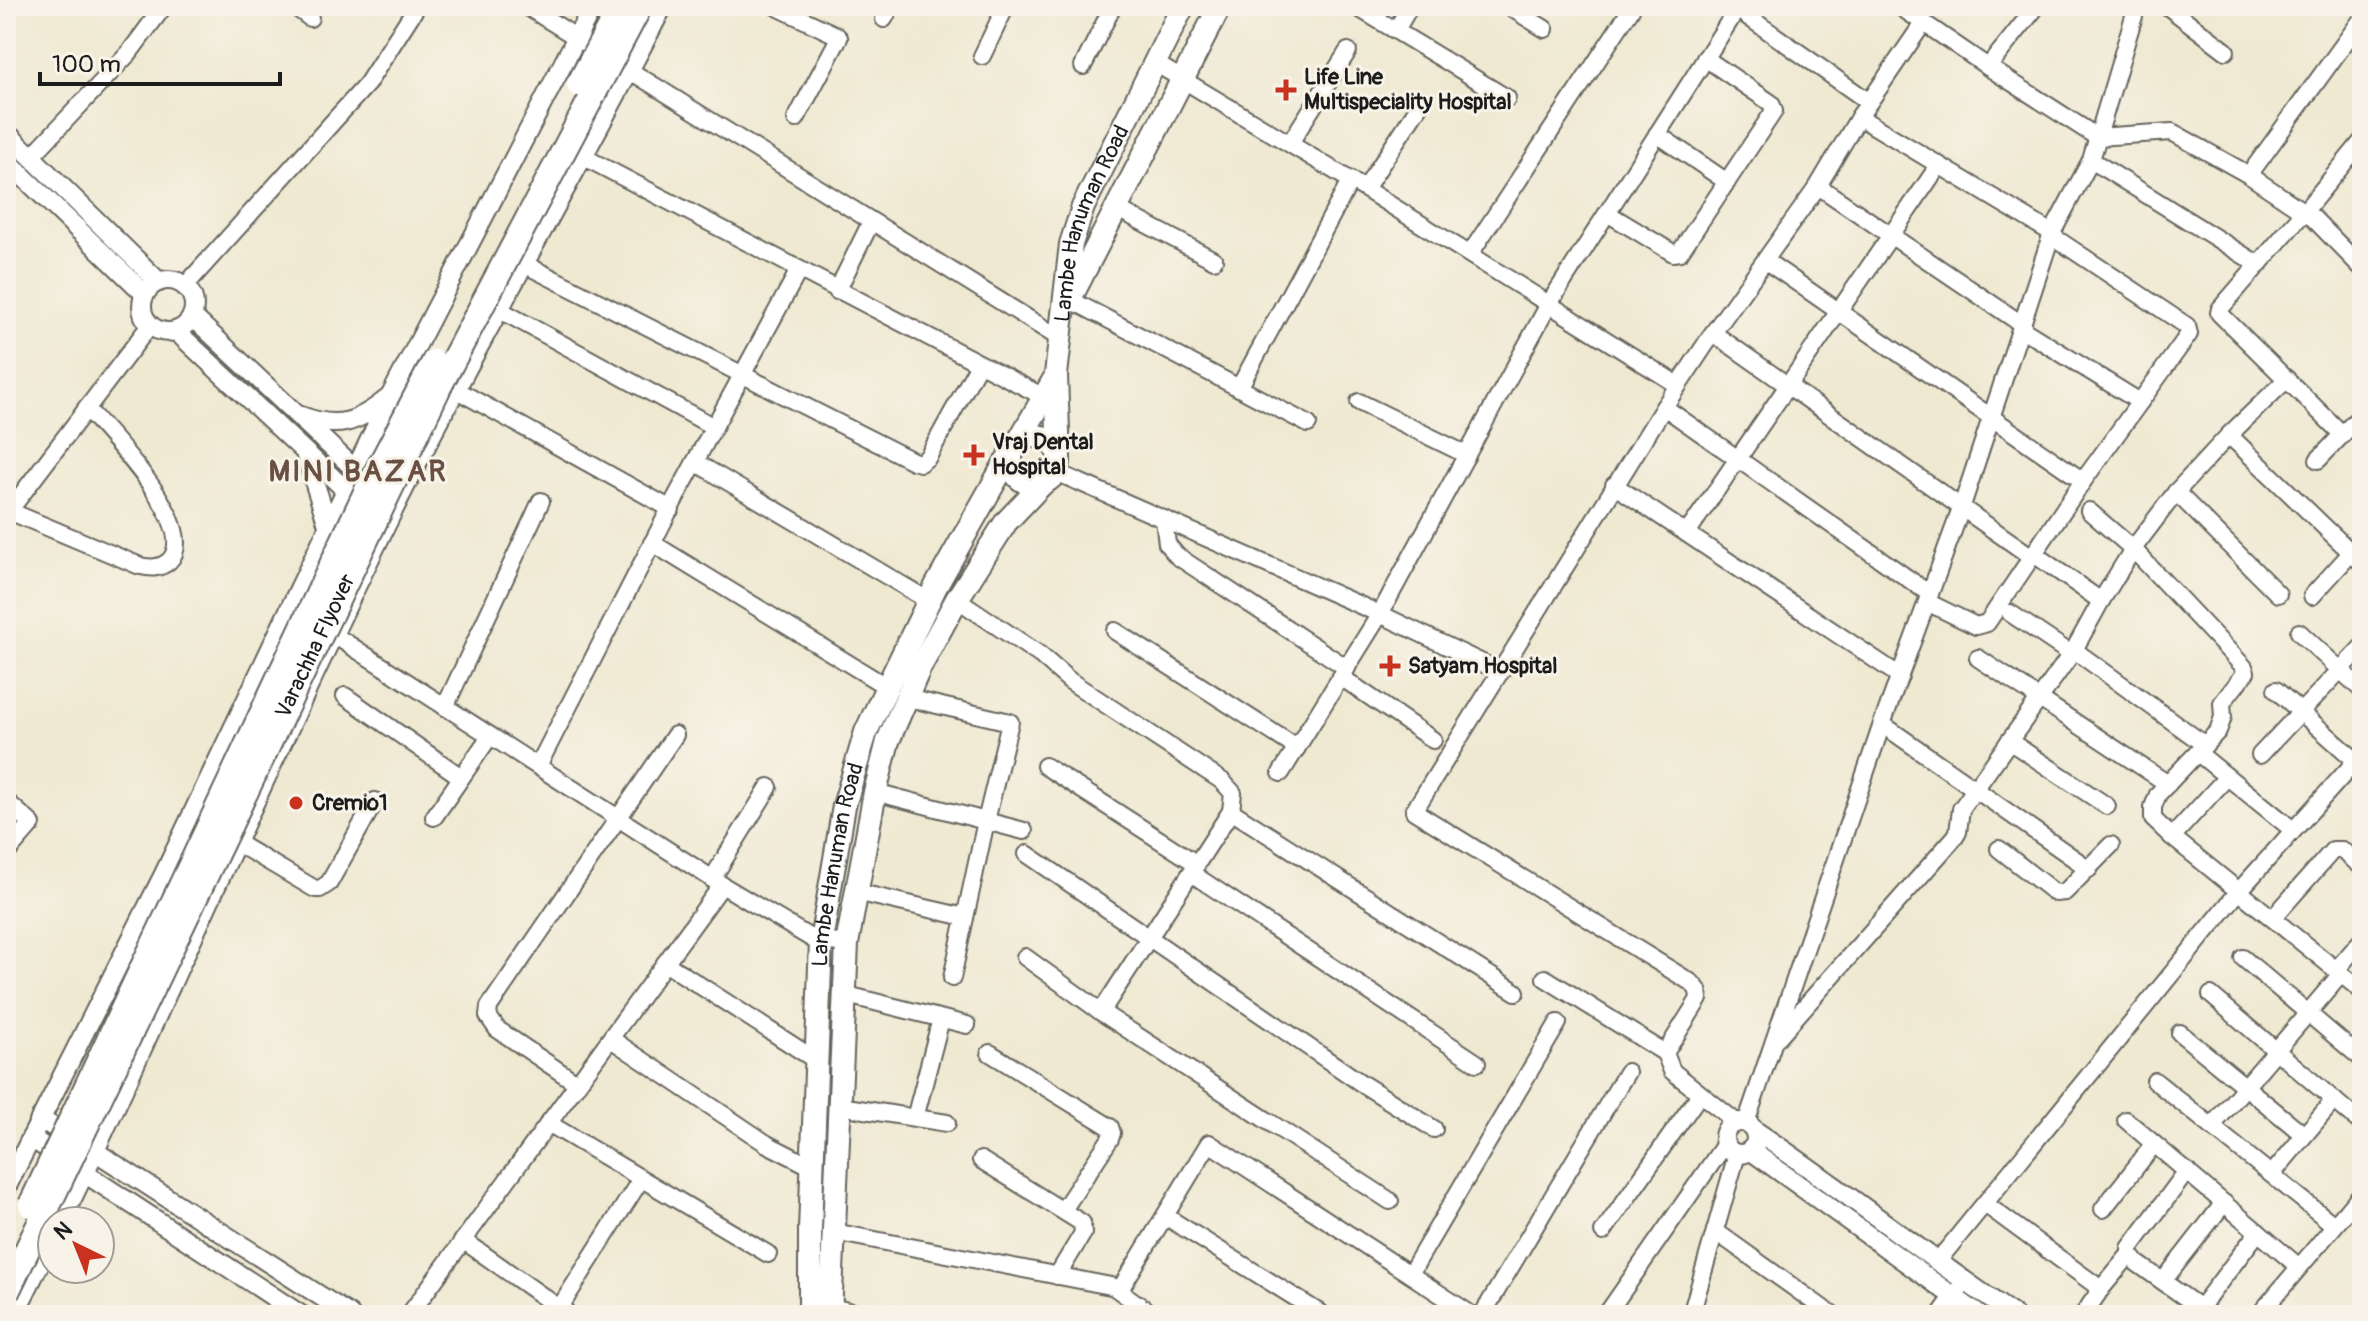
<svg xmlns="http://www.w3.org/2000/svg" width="2368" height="1321" viewBox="0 0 2368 1321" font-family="Pangolin,sans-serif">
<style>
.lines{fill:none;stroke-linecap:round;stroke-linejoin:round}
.minor-casing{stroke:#66645c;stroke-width:20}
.tertiary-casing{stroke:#66645c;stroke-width:22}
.secondary-casing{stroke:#66645c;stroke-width:26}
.minor{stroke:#fff;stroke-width:16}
.tertiary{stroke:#fff;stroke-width:18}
.secondary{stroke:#fff;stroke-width:22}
.primary-bridge-casing{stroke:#66645c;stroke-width:28;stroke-linecap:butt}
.primary-bridge{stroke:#fff;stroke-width:24}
.poi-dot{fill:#c8321e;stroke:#f7f3e8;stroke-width:3}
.labels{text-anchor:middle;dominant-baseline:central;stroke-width:6;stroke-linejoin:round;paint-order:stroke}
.poi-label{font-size:22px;font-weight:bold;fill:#1c1c1c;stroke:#f7f3e8;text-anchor:start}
.street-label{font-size:22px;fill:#1c1c1c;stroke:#f7f3e8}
.district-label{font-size:30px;font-weight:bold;letter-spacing:2px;fill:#695043;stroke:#f7f3e8}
</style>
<rect width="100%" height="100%" fill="#f7f3e8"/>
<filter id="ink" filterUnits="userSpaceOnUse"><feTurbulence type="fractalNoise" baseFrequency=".0125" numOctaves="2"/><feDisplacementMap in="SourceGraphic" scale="16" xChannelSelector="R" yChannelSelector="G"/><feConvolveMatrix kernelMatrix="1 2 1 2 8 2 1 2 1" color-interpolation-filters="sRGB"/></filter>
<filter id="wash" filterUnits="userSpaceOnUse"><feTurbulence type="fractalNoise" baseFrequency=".006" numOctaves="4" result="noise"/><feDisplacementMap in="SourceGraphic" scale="32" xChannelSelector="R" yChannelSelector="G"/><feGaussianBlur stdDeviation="1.8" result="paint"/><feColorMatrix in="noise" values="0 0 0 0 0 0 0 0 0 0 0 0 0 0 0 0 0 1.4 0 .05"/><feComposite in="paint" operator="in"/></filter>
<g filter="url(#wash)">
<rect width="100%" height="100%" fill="#efe9d2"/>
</g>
<g filter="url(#ink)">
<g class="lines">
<defs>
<g id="minor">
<polyline points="294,6 310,18"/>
<polyline points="526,6 1061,339"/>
<polyline points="775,6 836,35 839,38 796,119"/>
<polyline points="1355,6 1507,98"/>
<polyline points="1508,6 1545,29"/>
<polyline points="1899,6 1988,67 2097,137 2172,132 2249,175 2313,218 2362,268"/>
<polyline points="2167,6 2226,51"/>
<polyline points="1737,9 1869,102"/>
<polyline points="884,19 891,6"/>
<polyline points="1396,30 1410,6"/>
<polyline points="982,56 1006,6"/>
<polyline points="1155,63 1365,189 1678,385"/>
<polyline points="1083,66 1113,6"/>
<polyline points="1988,67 2037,6"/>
<polyline points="1859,117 2052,233"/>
<polyline points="1657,134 1727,182"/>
<polyline points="1290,143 1348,51"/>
<polyline points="582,156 1044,397"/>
<polyline points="31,157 129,53 164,6"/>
<polyline points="2091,160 2259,265"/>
<polyline points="2249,175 2362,19"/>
<polyline points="1818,186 2023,325"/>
<polyline points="1365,189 1423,100"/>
<polyline points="1116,208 1214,260"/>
<polyline points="1607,213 1673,253 1680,252 1774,111 1771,103 1705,58"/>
<polyline points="1470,254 1633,6"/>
<polyline points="1766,261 2083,481"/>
<polyline points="524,264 913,461 920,463 928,457 979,364"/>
<polyline points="185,286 367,84 417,6"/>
<polyline points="837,291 871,222"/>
<polyline points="1069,299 1308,424"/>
<polyline points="500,310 714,427"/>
<polyline points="2022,329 2140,402"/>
<polyline points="1713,333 2032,557"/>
<polyline points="1239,388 1351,180"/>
<polyline points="455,389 671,509"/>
<polyline points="1359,402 1467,455"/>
<polyline points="1664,407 1930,594"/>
<polyline points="2342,434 2219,313 2220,309 2304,212 2362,141"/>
<polyline points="2229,435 2287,379"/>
<polyline points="2318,460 2362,414"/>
<polyline points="695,462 929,601"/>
<polyline points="1056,472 1380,614 1501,672"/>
<polyline points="1614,485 1900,676"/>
<polyline points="2176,492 2278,594"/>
<path d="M 9,511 L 140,566 C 151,568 160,569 169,561 C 202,528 109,434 86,408"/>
<polyline points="2089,511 2133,549 2244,667 2246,672 2222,703 2223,717 2218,731 2158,794 2153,807 2153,819 2172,837 2362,991"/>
<polyline points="6,515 150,325"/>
<polyline points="1164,519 1167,544 1177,556 1347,668"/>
<polyline points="1687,533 1939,165"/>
<polyline points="652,543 887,687"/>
<polyline points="2034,554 2101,601"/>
<polyline points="2312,596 2362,541"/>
<polyline points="957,599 1040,655 1070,681 1222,781 1233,793 1231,811 1101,1012"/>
<polyline points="1927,602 1976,626 1987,623 2083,481 2189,334 2187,326 2052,236"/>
<polyline points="2010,613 2071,654"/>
<polyline points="1115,631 1297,748"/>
<polyline points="2299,632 2362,690"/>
<polyline points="334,635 722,885 814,940 847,944"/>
<polyline points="2074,650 2205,745"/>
<polyline points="1978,658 2168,784"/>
<polyline points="1341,677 1433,740"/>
<polyline points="2276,690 2356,761"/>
<polyline points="345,696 461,777"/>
<polyline points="907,698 1010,722 986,821 952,978"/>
<polyline points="445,707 541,501"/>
<polyline points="1882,724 2089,869"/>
<polyline points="2009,741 2107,806"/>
<polyline points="2198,753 2293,830"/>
<polyline points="2260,755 2362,647"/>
<polyline points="538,766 676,497 799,270"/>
<polyline points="1045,766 1197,864"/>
<polyline points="1281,773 1380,614 1549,304 1739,6"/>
<polyline points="875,792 1024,831"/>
<polyline points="6,801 32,824 6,854"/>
<polyline points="1231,811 1516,992"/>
<polyline points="434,817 490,736"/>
<polyline points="2172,837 2227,777"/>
<polyline points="237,843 315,889 320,889 329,883 375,801"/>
<polyline points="1999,849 2055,893 2065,892 2111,845"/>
<polyline points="1027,854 1361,1083 1434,1129"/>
<polyline points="1191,873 1477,1063"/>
<polyline points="712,879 769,787"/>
<polyline points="856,892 965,917"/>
<polyline points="2273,918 2333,850 2342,850 2362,867"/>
<polyline points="1025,957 1101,1012 1390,1201"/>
<polyline points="2243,958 2362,1059"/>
<polyline points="665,963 817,1061"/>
<polyline points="2336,970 2362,940"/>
<polyline points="1545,978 1665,1053"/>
<polyline points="843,994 967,1025"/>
<polyline points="2211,995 2362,1124"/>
<polyline points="2180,1033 2304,1135"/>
<polyline points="1778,1037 1955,837 1958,832 1961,809 2074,650 2101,601 2133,549 2176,492 2229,435 2362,563"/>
<polyline points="611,1039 767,1144 812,1167"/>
<polyline points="990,1053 1110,1127 1112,1133 1110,1139 1063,1210"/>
<polyline points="2155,1081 2334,1225"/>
<polyline points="578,1084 497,1029 488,1016 489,1007 675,735"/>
<polyline points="840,1106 947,1123"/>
<polyline points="915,1118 941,1019"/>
<polyline points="2126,1120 2299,1267"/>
<polyline points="1736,1122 1672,1071 1665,1053 1699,999 1698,990 1692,983 1414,811 1664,407 1713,333 1818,186 1859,117 1924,22"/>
<polyline points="548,1123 768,1254"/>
<polyline points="1746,1123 1882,724 1961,509 2052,233 2091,160 2137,6"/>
<polyline points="2212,1126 2341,974"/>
<polyline points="981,1160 1082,1223 1083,1233 1057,1276"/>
<polyline points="2187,1171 2130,1248 2130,1254 2137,1263 2210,1315"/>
<polyline points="2272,1174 2334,1100"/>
<polyline points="1985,1204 2101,1289"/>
<polyline points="2103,1209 2154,1144"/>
<polyline points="1165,1216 1323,1315"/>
<polyline points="1715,1231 1832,1315"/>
<polyline points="834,1232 1121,1288 1209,1143 1472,1315"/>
<polyline points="1603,1232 1700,1094"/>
<polyline points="463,1240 569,1315"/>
<polyline points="1937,1262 2239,891 2362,754"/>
<polyline points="1410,1274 1558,1023"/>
<polyline points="2164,1280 2224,1203"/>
<polyline points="1114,1287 1153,1315"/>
<polyline points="831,1307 865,1315"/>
<polyline points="2200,1308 2258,1232"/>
<polyline points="559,1309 641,1179"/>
<polyline points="409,1315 722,885"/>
<polyline points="1482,1315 1627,1072"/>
<polyline points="1606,1315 1725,1144"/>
<polyline points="1691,1315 1737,1154"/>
<polyline points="1940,1315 1964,1282"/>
<polyline points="2083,1315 2101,1289 2130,1254"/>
<polyline points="2259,1315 2362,1193"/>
</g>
<g id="tertiary">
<polyline points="6,132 159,282"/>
<polyline points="6,160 145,294"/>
<circle cx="168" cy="306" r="26"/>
<polyline points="192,316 362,476"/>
<polyline points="176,331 352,496"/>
<path d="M 301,416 C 337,430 357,423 387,399"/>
<polyline points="306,456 328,525"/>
<polyline points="40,1119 96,1152 350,1315"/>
<circle cx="1740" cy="1138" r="16"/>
<path d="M 1754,1130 C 1843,1189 1926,1256 2014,1315"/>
<polyline points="31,1138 301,1315"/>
<polyline points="1750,1150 1979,1315"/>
<polyline points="6,1188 164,874 390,397 593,6"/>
<path d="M 61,1221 C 108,1127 149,1032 193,937 C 256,798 320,660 387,523 C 473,348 574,180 663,6"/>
<polyline points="14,1315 52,1239"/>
</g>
<g id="secondary">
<polyline points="1071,297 1220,6"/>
<circle cx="1035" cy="460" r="24"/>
<polyline points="1017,444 1056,376"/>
<path id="s1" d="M 1059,460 L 1056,375 L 1071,244 L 1083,207 L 1183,6"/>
<path id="s2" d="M 810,1315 L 810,1230 L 821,941 L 844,806 L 866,732 L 887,687 L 936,586 L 1012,451"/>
<polyline points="830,1315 847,944 875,792 888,741 919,669 957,599 1006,522 1042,484"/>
</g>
</defs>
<use href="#minor" class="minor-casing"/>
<use href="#tertiary" class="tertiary-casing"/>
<use href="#secondary" class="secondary-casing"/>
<use href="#minor" class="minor"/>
<use href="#tertiary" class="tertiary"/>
<use href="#secondary" class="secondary"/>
<defs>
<g id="primary-bridge">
<polyline points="579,84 621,6"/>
<polyline points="31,1205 366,492 434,362"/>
<path id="s3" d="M 6,1294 L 439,387 L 640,6"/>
</g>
</defs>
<use href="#primary-bridge" class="primary-bridge-casing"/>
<use href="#primary-bridge" class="primary-bridge"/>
</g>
</g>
<g class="poi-dot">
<path d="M1282 78h8v8h8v8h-8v8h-8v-8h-8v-8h8z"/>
<path d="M970 443h8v8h8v8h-8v8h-8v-8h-8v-8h8z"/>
<path d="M1386 654h8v8h8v8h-8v8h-8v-8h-8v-8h8z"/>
<circle cx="296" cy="803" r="8"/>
</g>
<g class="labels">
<g class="poi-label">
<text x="1304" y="77">Life Line<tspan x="1304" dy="25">Multispeciality Hospital</tspan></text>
<text x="992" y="442">Vraj Dental<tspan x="992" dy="25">Hospital</tspan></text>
<text x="1408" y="666">Satyam Hospital</text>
<text x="312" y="803">Cremio1</text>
</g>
<g class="street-label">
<text stroke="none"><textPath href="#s1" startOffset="242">Lambe Hanuman Road</textPath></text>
<text stroke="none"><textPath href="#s3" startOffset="718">Varachha Flyover</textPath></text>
<text stroke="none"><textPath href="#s2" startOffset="452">Lambe Hanuman Road</textPath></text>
</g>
<g class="district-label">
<text x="358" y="471">MINI BAZAR</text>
</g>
</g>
<rect width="2368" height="1321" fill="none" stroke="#f7f3e8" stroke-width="32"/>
<g transform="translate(76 1245) rotate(317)"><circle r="38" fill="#f7f3e8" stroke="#9f9d96" stroke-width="2"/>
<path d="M0-6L14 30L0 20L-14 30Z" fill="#c8321e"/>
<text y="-12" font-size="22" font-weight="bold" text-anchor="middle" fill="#1c1c1c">N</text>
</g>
<path d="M40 72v12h240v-12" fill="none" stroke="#1c1c1c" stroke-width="4"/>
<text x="52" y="72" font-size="24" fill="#1c1c1c" stroke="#f7f3e8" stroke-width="6" paint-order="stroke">100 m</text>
</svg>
